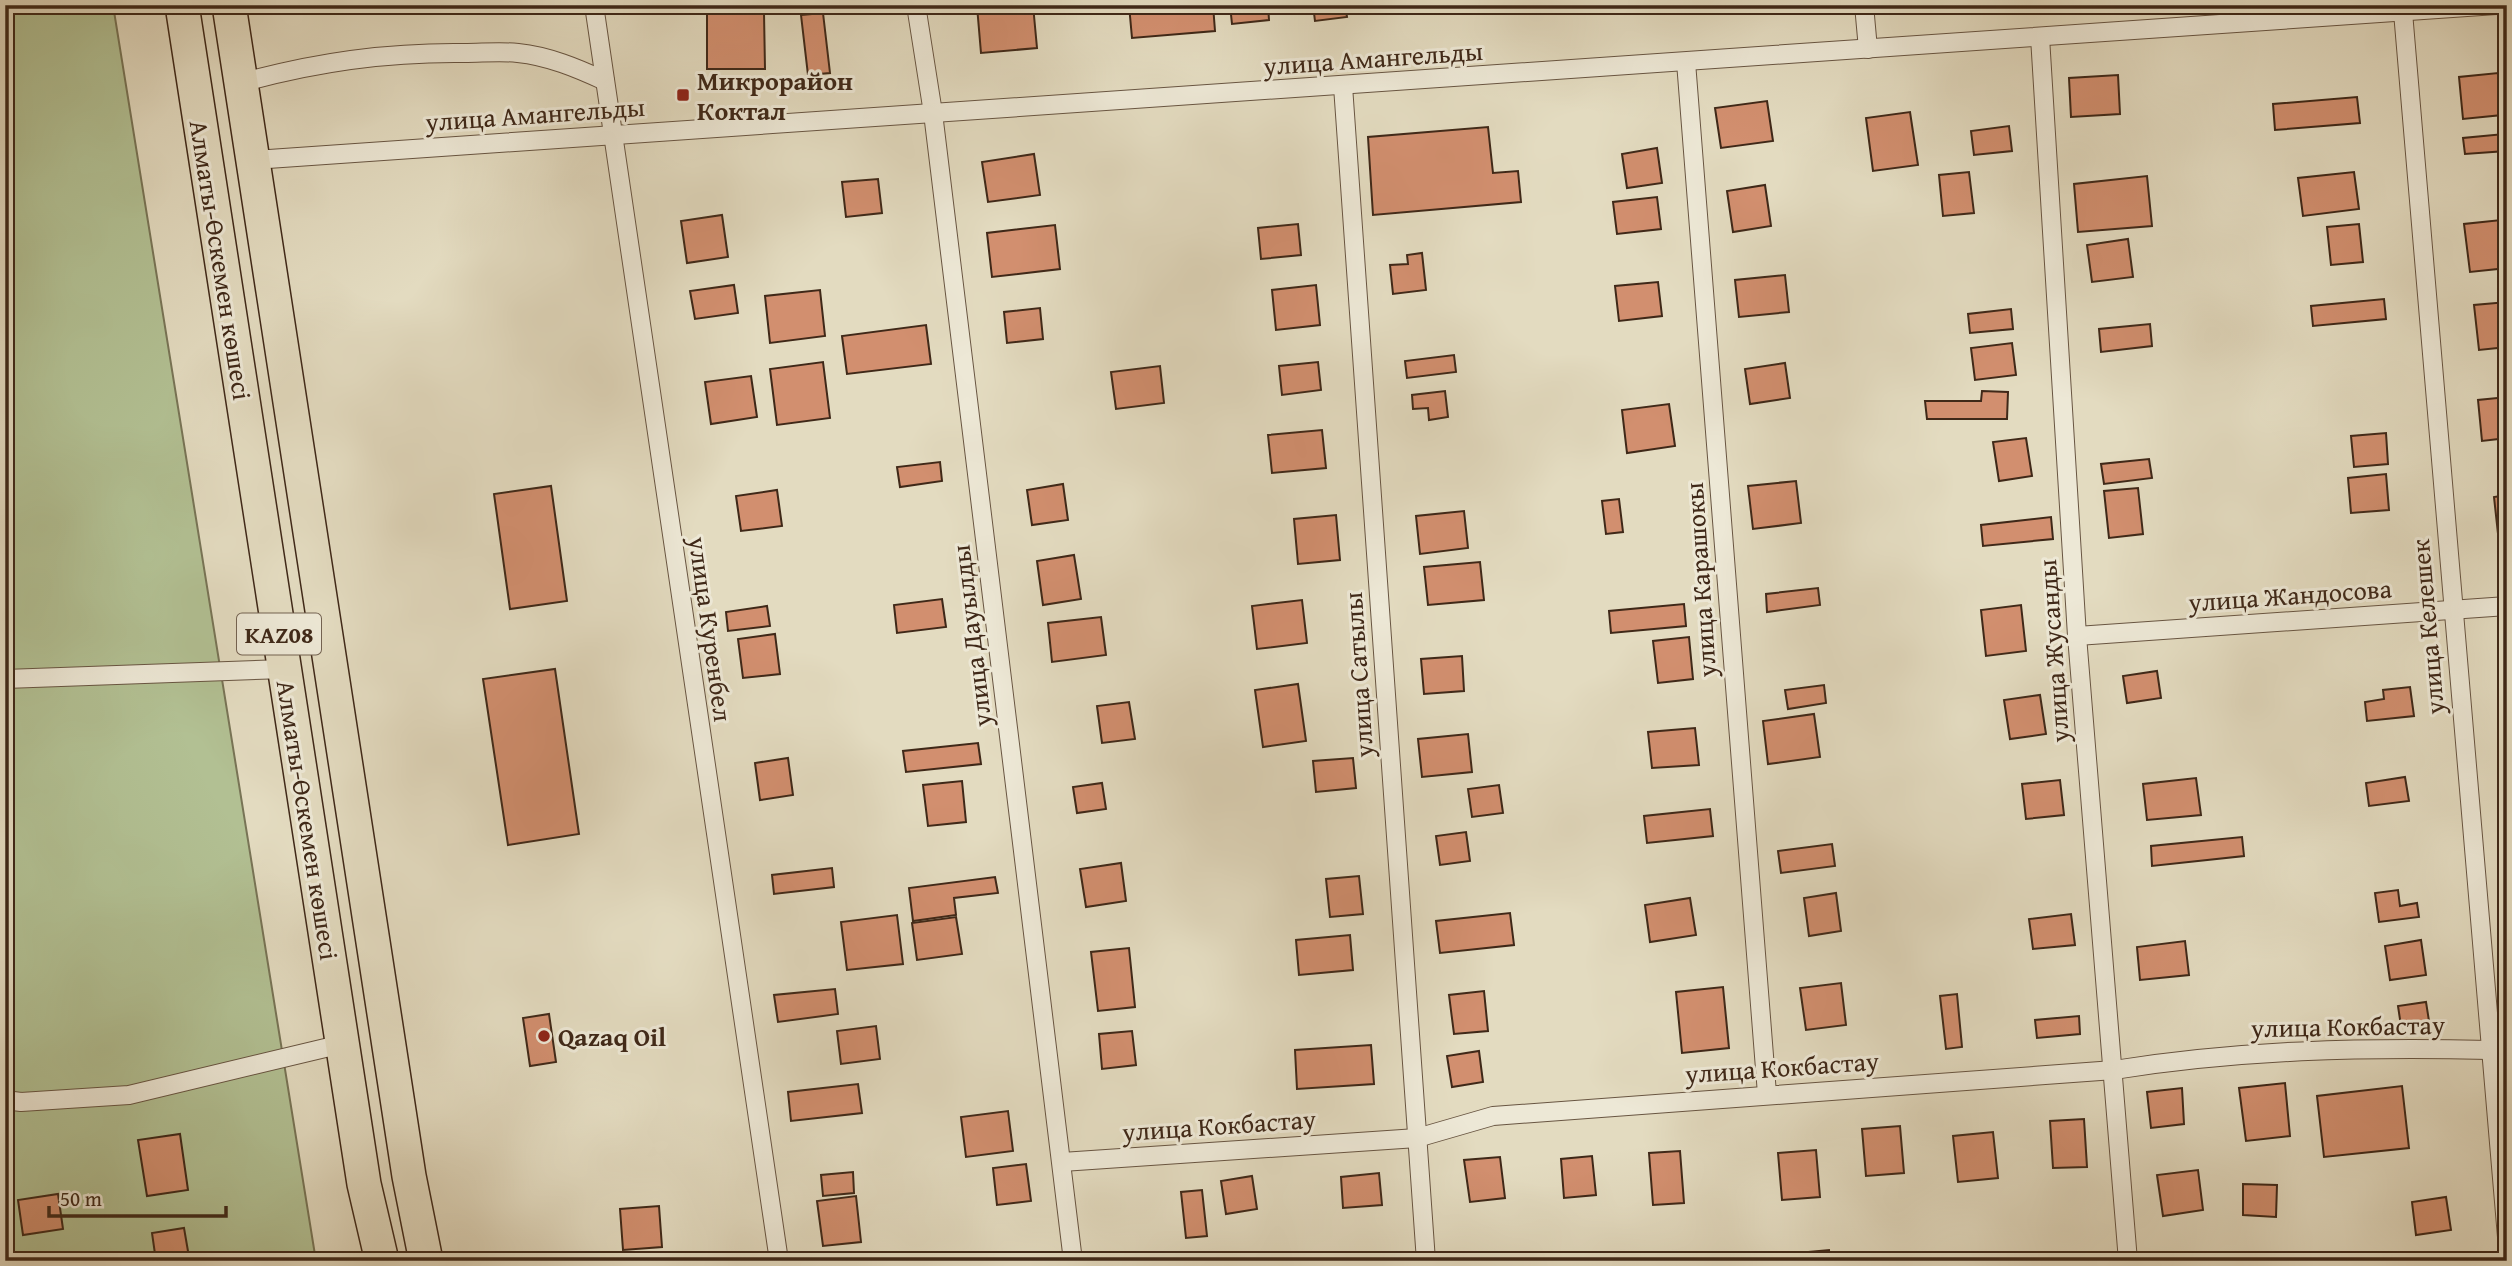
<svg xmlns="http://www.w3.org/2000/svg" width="2512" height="1266" viewBox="0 0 2512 1266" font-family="'Gentium Book Plus',serif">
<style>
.green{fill:#b2c093;stroke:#787456;stroke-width:2}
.building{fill:#d28f6f;stroke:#3f2818;stroke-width:2}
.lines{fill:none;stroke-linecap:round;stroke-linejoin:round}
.street-casing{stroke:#685542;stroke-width:20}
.highway-casing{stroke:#3f2818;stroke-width:36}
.street{stroke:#ede8d6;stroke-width:18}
.highway{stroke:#e3dbc0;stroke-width:33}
.poi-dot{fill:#8f2418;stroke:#ede8d6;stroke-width:2.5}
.labels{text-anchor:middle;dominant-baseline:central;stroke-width:6;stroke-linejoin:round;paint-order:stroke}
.shield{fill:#ede8d6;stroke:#736251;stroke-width:2}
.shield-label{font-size:24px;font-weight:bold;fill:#3f2818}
.street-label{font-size:26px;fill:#3f2818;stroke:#ede8d6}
.poi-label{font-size:26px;font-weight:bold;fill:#3f2818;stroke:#ede8d6;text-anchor:start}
</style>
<rect width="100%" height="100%" fill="#e3dbc0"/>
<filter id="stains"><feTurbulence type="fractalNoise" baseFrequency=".00286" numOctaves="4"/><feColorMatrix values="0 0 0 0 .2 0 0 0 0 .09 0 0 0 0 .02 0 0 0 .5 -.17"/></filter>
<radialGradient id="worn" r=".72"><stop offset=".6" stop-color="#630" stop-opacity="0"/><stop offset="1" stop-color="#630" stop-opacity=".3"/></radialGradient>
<polygon class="green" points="5,5 113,5 316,1261 5,1261"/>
<g class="building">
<polygon points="1033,5 1037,48 981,53 977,6"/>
<polygon points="1129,5 1213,5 1215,31 1132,38"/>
<polygon points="1230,5 1268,5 1269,20 1232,24"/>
<polygon points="1313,5 1345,5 1347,17 1315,21"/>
<polygon points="1401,5 1433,5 1434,10 1402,14"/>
<polygon points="764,13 765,69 707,69 707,14"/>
<polygon points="823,13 830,73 808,75 801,15"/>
<polygon points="2498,73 2502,115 2463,119 2459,77"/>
<polygon points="2118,75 2120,114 2071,117 2069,78"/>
<polygon points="2357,97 2360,123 2275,130 2273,104"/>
<polygon points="1767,101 1773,141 1721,148 1715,108"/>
<polygon points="1910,112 1918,165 1873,171 1866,118"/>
<polygon points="2009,126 2012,151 1974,155 1971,131"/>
<polygon points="1488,127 1493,173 1518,171 1521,202 1373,215 1368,137"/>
<polygon points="2504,134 2506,151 2465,154 2463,138"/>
<polygon points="1657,148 1662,183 1627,188 1622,154"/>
<polygon points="1034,154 1040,195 988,202 982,162"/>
<polygon points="1969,172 1974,213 1943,216 1939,175"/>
<polygon points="2354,172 2359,209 2303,216 2298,178"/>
<polygon points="2147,176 2152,226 2078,232 2074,184"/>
<polygon points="878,179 882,213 846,217 842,182"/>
<polygon points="1765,185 1771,226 1733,232 1727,191"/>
<polygon points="1657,197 1661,229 1617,234 1613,202"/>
<polygon points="722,215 728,257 687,263 681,221"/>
<polygon points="2501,220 2507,268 2470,272 2464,224"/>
<polygon points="1298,224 1301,255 1261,259 1258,228"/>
<polygon points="2359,224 2363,262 2331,265 2327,227"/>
<polygon points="1055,225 1060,269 992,277 987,233"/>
<polygon points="2128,239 2133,277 2092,282 2087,245"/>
<polygon points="1422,253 1426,290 1393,294 1390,265 1408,264 1407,255"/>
<polygon points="1785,275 1789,312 1739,317 1735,280"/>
<polygon points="1658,282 1662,316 1619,321 1615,286"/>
<polygon points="734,285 738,313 695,319 690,291"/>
<polygon points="1316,285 1320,325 1276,330 1272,290"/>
<polygon points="820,290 825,336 770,343 765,296"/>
<polygon points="2384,299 2386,319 2313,326 2311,306"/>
<polygon points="2507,302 2507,347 2479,350 2474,305"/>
<polygon points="1040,308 1043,339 1007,343 1004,312"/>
<polygon points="2011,309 2013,329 1970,333 1968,314"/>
<polygon points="2150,324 2152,346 2101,352 2099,329"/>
<polygon points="926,325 931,364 847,374 842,336"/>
<polygon points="2012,343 2016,375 1975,380 1971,348"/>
<polygon points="1454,355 1456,372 1407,378 1405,361"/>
<polygon points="823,362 830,418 777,425 770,369"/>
<polygon points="1318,362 1321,390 1282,395 1279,366"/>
<polygon points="1785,363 1790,398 1750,404 1745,369"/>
<polygon points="1160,366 1164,403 1116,409 1111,372"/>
<polygon points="751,376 757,417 711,424 705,382"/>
<polygon points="1445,391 1448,417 1429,420 1428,408 1413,409 1412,395"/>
<polygon points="1982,391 2008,392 2007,419 1927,419 1925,401 1981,401"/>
<polygon points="2507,397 2507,438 2482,441 2478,400"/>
<polygon points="1669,404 1675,446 1627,453 1622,410"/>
<polygon points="1322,430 1326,468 1272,473 1268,435"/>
<polygon points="2386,433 2388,464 2354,467 2351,436"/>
<polygon points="2026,438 2032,476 1999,481 1993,442"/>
<polygon points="2149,459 2152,478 2104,484 2101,464"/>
<polygon points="940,462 942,481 900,487 897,467"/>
<polygon points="2386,474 2389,510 2351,513 2348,478"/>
<polygon points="1796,481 1801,523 1753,529 1748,486"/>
<polygon points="1063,484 1068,520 1032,525 1027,490"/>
<polygon points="551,486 567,601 510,609 494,494"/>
<polygon points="2138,488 2143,534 2109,538 2104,491"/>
<polygon points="777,490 782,526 741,531 736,496"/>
<polygon points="2507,495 2507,542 2499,543 2494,497"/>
<polygon points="1619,499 1623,532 1606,534 1602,501"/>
<polygon points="1464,511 1468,548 1420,554 1416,516"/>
<polygon points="1336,515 1340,560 1298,564 1294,519"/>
<polygon points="2051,517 2053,539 1983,546 1981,525"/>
<polygon points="1074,555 1081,599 1043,605 1037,561"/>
<polygon points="1480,562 1484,600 1428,605 1424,567"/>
<polygon points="1818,588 1820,605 1767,612 1766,594"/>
<polygon points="942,599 946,627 897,633 894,605"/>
<polygon points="1302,600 1307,643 1257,649 1252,606"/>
<polygon points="1684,604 1686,626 1611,633 1609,611"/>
<polygon points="2021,605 2026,651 1986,656 1981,610"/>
<polygon points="767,606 770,626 728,631 726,612"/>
<polygon points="1101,617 1106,655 1052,662 1048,623"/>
<polygon points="775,634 780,674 743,678 738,639"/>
<polygon points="1689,637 1693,679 1658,683 1653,641"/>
<polygon points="1462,656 1464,691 1424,694 1421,659"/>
<polygon points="555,669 579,834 508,845 483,679"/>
<polygon points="2157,671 2161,698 2127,703 2123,676"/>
<polygon points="1298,684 1306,741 1263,747 1255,690"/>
<polygon points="1824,685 1826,703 1788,709 1785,690"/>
<polygon points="2410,687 2414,716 2367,721 2365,702 2384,699 2383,690"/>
<polygon points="2040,695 2046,734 2010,739 2004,700"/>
<polygon points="1129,702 1135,739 1102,743 1097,706"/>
<polygon points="1814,714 1820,757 1768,764 1763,721"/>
<polygon points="1695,728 1699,765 1652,768 1648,732"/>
<polygon points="1468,734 1472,772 1422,777 1418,739"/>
<polygon points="978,743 981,764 906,772 903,751"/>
<polygon points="788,758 793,795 760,800 755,763"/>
<polygon points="1353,758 1356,788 1316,792 1313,761"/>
<polygon points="2405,777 2409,801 2369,806 2366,783"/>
<polygon points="2196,778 2201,815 2147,820 2143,784"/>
<polygon points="2060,780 2064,815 2026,819 2022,784"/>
<polygon points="962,781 966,822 928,826 923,785"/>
<polygon points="1102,783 1106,809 1077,813 1073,787"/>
<polygon points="1499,785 1503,813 1472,817 1468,789"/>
<polygon points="1710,809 1713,836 1647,843 1644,816"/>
<polygon points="1466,832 1470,861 1440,865 1436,836"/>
<polygon points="2242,837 2244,856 2152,866 2151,846"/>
<polygon points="1832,844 1835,866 1781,873 1778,851"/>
<polygon points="1121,863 1126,901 1086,907 1080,869"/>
<polygon points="832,868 834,887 774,894 772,875"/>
<polygon points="1359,876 1363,914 1330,917 1326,879"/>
<polygon points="995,877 998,893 954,898 956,915 913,921 909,888"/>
<polygon points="2398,890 2400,906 2417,903 2419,917 2379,922 2375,893"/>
<polygon points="1836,893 1841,931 1809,936 1804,898"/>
<polygon points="1690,898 1696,935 1650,942 1645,905"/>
<polygon points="1510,913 1514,945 1440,953 1436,921"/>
<polygon points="2071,914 2075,945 2033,949 2029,919"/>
<polygon points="897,915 903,964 847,970 841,922"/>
<polygon points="956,917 962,954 917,960 912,923"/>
<polygon points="1350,935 1353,970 1299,975 1296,940"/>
<polygon points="2421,940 2426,975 2390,980 2385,946"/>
<polygon points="2185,941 2189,975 2140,980 2137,947"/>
<polygon points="1129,948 1135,1007 1098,1011 1091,952"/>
<polygon points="1841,983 1846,1025 1806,1030 1800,988"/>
<polygon points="1723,987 1729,1048 1682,1053 1676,992"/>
<polygon points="835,989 838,1014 778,1022 774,995"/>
<polygon points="1484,991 1488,1031 1454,1034 1449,995"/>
<polygon points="1957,994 1962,1047 1946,1049 1940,996"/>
<polygon points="2426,1002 2429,1021 2401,1026 2398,1006"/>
<polygon points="549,1014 556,1062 530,1066 523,1018"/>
<polygon points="2079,1016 2080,1034 2037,1038 2035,1020"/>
<polygon points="876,1026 880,1059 841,1064 837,1031"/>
<polygon points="1132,1031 1136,1065 1102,1069 1099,1034"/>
<polygon points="1371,1045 1374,1084 1297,1089 1295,1050"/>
<polygon points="1479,1051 1483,1082 1452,1087 1447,1056"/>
<polygon points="2285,1083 2290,1136 2246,1141 2239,1088"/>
<polygon points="858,1084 862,1113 791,1121 788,1092"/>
<polygon points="2402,1086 2409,1148 2324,1157 2317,1096"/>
<polygon points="2182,1088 2184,1124 2151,1128 2147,1092"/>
<polygon points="1008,1111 1013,1151 966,1157 961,1117"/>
<polygon points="2084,1119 2087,1167 2053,1168 2050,1121"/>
<polygon points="1900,1126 1904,1173 1866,1176 1862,1129"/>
<polygon points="1993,1132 1998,1178 1958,1182 1953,1136"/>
<polygon points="180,1134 188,1190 147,1196 138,1140"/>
<polygon points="1816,1150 1820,1197 1782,1200 1778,1153"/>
<polygon points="1680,1151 1684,1203 1653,1205 1649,1153"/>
<polygon points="1592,1156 1596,1195 1564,1198 1561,1159"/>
<polygon points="1500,1157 1505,1198 1470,1202 1464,1160"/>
<polygon points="1026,1164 1031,1201 997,1205 993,1168"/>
<polygon points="2198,1170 2203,1210 2163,1216 2157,1175"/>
<polygon points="853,1172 854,1193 823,1196 821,1175"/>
<polygon points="1379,1173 1382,1205 1343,1208 1341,1177"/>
<polygon points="1252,1176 1257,1209 1226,1214 1221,1181"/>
<polygon points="2243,1184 2277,1185 2276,1217 2243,1215"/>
<polygon points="1202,1190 1207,1236 1186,1238 1181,1192"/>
<polygon points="58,1194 63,1229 23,1235 18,1200"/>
<polygon points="856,1196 861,1242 823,1246 817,1201"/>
<polygon points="2446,1197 2451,1230 2416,1235 2412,1202"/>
<polygon points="659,1206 662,1247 623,1250 620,1209"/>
<polygon points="184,1228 189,1257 156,1261 152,1233"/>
<polygon points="1829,1250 1830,1261 1745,1261 1745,1258"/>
<polygon points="862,1256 863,1261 823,1261"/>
</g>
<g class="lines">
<defs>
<g id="street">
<polyline points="594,5 779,1261"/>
<polyline points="916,5 933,113 1073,1261"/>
<polyline points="1864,5 1868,49"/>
<polyline points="2403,12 2507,1237"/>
<polyline points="2040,37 2077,636 2128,1261"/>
<polyline points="1686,62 1767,1094"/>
<path d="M 241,83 C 315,62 387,52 464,53 C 482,53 500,51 518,53 C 548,56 577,68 605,81"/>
<polyline points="1343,86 1426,1261"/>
<polyline points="253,160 2496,5"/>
<polyline points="2077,636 2507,606"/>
<polyline points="5,679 285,669"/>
<polyline points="5,1100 21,1102 129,1095 342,1044"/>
<path d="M 1062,1162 L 1417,1138 L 1493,1116 L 2114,1070 C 2239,1050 2363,1047 2490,1050 L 2507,1045"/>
</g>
<g id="highway">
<polyline points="182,5 364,1184 382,1261"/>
<polyline points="229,5 409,1176 426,1261"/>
</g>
</defs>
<use href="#street" class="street-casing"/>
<use href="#highway" class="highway-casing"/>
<use href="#street" class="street"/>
<use href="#highway" class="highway"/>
</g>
<g class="poi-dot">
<rect x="676" y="88" width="14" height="14" rx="3.5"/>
<circle cx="544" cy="1036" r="7"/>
</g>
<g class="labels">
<rect class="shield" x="237" y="613.5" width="84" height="41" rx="5"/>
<g class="shield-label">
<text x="279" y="634">KAZ08</text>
</g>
<g class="street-label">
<text transform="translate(1373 58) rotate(-4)">улица Амангельды</text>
<text transform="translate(535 114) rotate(-4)">улица Амангельды</text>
<text transform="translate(221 260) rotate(81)">Алматы-Өскемен көшесі</text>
<text transform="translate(1700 580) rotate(-94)">улица Карашокы</text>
<text transform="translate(2290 595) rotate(-4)">улица Жандосова</text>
<text transform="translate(2427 627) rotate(-95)">улица Келешек</text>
<text transform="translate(711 629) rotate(82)">улица Куренбел</text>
<text transform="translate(971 636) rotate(-97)">улица Дауылды</text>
<text transform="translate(2053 651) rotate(-94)">улица Жусанды</text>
<text transform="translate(1358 675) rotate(-94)">улица Сатылы</text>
<text transform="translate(308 820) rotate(81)">Алматы-Өскемен көшесі</text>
<text transform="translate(2348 1026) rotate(-1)">улица Кокбастау</text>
<text transform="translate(1782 1067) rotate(-4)">улица Кокбастау</text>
<text transform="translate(1219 1125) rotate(-4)">улица Кокбастау</text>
</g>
<g class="poi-label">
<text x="697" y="80">Микрорайон<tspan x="697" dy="30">Коктал</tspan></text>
<text x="558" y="1036">Qazaq Oil</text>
</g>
</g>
<rect width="2512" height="1266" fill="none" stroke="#e3dbc0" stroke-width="28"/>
<rect x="7" y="7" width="2498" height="1252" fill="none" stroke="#3f2818" stroke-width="3.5"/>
<rect x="14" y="14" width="2484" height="1238" fill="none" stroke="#3f2818" stroke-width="2"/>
<path d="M49 1206v10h177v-10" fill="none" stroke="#3f2818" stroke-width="3.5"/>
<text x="60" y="1206" font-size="21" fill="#3f2818" stroke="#ede8d6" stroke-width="5" paint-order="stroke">50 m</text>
<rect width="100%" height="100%" filter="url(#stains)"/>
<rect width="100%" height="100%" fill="url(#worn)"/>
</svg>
